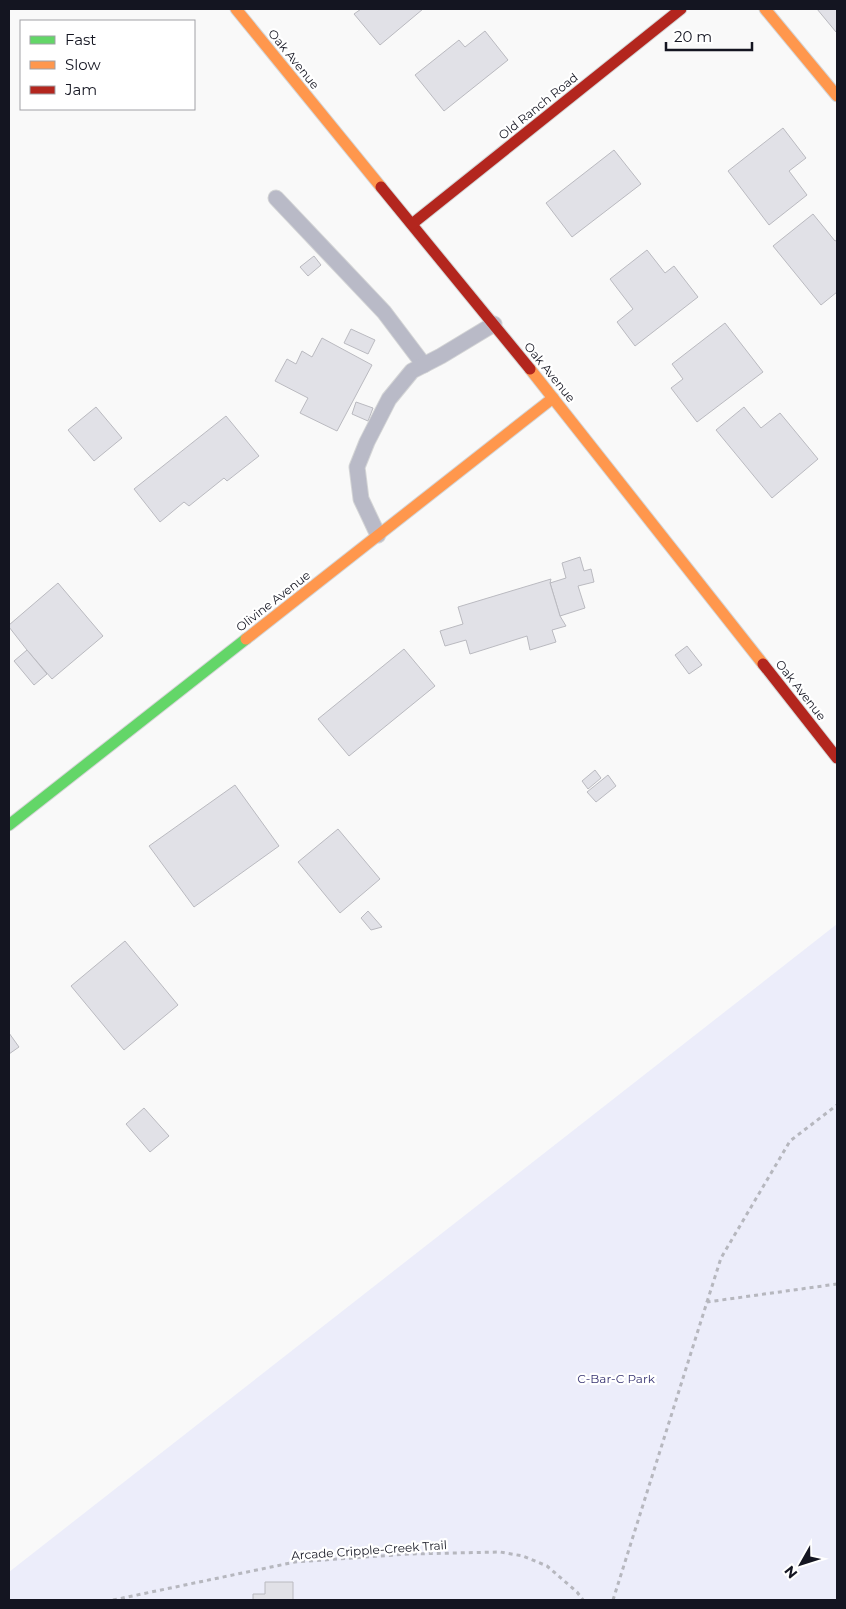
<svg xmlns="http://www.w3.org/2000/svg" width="846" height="1609" viewBox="0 0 846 1609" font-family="Montserrat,sans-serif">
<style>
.green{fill:#ecedfa}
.building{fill:#e1e1e7;stroke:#babac0}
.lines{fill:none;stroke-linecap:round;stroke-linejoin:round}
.lane-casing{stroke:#d4d5d6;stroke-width:17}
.fast-casing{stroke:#d4d5d6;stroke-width:13}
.slow-casing{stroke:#d4d5d6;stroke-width:13}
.jam-casing{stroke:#d4d5d6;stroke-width:13}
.path{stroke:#b6b7be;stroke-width:3;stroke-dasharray:4 4;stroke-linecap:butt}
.lane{stroke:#b9bac7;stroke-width:15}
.fast{stroke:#63d668;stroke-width:11}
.slow{stroke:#ff974d;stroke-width:11}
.jam{stroke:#b3261e;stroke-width:11}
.labels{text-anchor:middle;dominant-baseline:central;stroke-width:4.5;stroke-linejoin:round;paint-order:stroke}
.street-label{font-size:12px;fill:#141521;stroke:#fff}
.park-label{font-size:12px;fill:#373472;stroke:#fff}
</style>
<rect width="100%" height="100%" fill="#f9f9f9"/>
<polygon class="green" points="837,924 837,1600 9,1600 9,1572"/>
<g class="building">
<polygon points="361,9 423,9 380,45 354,14"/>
<polygon points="817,9 837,9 837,30 836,32"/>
<polygon points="485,31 508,60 444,111 415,75 459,40 465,47"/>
<polygon points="783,128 806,158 789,171 807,195 769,225 728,171"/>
<polygon points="614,150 641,184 572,237 546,203"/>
<polygon points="813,214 835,241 837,240 837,292 821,305 773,246"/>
<polygon points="647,250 665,273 674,266 698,297 635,346 617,322 633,309 610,279"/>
<polygon points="314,256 321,265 308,276 300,267"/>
<polygon points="725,323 763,372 697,422 671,388 683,379 672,364"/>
<polygon points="351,329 375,340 368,354 344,343"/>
<polygon points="322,338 372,365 337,431 300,413 308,398 275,381 287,359 296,364 302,351 312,357"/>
<polygon points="356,402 373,408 368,421 352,414"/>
<polygon points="96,407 122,438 94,461 68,430"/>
<polygon points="744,407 761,428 780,413 818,459 772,498 716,430"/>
<polygon points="226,416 259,456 227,481 224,478 189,506 184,502 160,522 134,489"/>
<polygon points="580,557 584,571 591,569 594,582 578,586 585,608 560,616 550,583 566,578 562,563"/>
<polygon points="551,579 550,583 560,616 566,626 552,630 556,642 530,650 527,636 470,654 466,640 445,646 440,631 463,624 458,607"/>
<polygon points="58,583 103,636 52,679 27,650 9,627 9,625"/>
<polygon points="687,646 702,665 689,674 675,655"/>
<polygon points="404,649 435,686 349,756 318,719"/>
<polygon points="27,650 47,674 34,685 14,661"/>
<polygon points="595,770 601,778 588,789 582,781"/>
<polygon points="608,775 616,786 596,802 587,792"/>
<polygon points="235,785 279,846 194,907 149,846"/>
<polygon points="338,829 380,879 340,913 298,862"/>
<polygon points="368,911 382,927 371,930 361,918"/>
<polygon points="125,941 178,1005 124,1050 71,986"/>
<polygon points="9,1033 19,1047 9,1054"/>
<polygon points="144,1108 169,1136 150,1152 126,1124"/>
<polygon points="265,1582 293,1582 293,1600 253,1600 253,1594 265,1594"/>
</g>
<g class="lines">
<defs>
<g id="lane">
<polyline points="276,198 384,312 424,365"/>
<polyline points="378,535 361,499 357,467 367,442 389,399 412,371 441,356 494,324"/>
</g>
<polyline id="fast" points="9,825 246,639"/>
<g id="slow">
<polyline points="236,9 381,187"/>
<polyline points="765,9 837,96"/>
<polyline points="530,369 763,664"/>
<polyline points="246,639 553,398"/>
</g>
<g id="jam">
<polyline points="381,187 530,369"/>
<polyline points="412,224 681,9"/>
<polyline points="763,664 837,758"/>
</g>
</defs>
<use href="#lane" class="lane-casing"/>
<use href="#fast" class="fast-casing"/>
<use href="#slow" class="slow-casing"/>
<use href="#jam" class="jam-casing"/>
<g class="path">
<polyline points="707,1302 721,1258 790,1141 837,1105"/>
<polyline points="113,1600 295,1562 409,1554 500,1552 523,1556 547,1566 577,1592 583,1600"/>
<polyline points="613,1600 707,1302 837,1284"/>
</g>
<use href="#lane" class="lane"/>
<use href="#fast" class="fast"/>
<use href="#slow" class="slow"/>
<use href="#jam" class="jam"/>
</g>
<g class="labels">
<g class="street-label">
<text transform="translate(294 59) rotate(51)">Oak Avenue</text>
<text transform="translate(538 106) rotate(-39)">Old Ranch Road</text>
<text transform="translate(550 372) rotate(51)">Oak Avenue</text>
<text transform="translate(273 601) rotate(-38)">Olivine Avenue</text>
<text transform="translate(801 690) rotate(52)">Oak Avenue</text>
<text transform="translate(369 1550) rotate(-4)">Arcade Cripple-Creek Trail</text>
</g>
<g class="park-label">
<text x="616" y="1378">C-Bar-C Park</text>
</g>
</g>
<rect width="846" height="1609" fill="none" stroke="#141521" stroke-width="20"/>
<rect x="20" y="20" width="175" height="90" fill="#ffffff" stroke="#a1a1a6"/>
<rect x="30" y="36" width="25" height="8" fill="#63d668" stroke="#a1a1a6"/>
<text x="65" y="45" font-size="15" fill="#141521">Fast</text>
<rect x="30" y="61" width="25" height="8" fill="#ff974d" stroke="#a1a1a6"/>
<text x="65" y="70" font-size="15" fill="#141521">Slow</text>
<rect x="30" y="86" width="25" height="8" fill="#b3261e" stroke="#a1a1a6"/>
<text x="65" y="95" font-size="15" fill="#141521">Jam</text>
<g transform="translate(801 1564) rotate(231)" stroke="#ffffff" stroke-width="4" paint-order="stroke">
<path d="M0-4L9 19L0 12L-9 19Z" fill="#141521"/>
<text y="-8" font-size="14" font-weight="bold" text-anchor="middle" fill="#141521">N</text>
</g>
<path d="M666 42v8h86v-8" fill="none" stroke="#141521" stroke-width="2.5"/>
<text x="674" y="42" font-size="15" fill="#141521" stroke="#ffffff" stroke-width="4" paint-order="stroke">20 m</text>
</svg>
